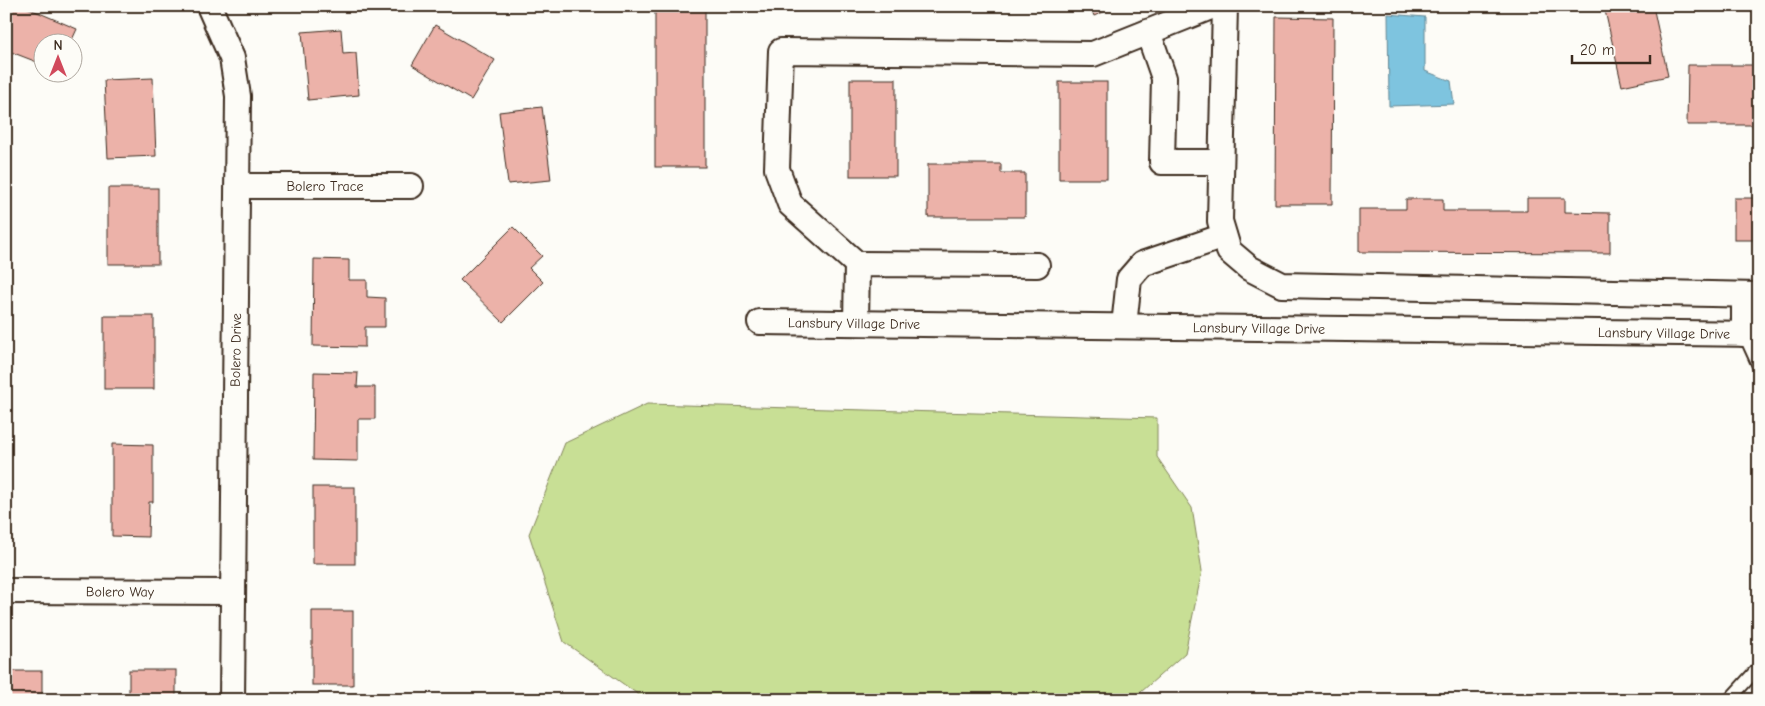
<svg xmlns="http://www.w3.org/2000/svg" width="1765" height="706" viewBox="0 0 1765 706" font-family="'Comic Neue',sans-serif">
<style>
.green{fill:#c8df95;stroke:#82845a}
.water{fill:#7ec4df;stroke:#638692}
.building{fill:#ecb2a9;stroke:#3b2a1e}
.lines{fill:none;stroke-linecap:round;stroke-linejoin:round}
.service-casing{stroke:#3b2a1e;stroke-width:15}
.minor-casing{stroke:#3b2a1e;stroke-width:28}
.service{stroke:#fdfcf7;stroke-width:11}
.minor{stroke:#fdfcf7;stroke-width:24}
.labels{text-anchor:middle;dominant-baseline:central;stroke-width:4.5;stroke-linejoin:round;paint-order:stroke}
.street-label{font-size:14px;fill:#3b2a1e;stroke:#fdfcf7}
</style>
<rect width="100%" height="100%" fill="#fdfcf7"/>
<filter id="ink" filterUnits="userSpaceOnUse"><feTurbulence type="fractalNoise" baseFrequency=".02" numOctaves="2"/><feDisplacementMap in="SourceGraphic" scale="10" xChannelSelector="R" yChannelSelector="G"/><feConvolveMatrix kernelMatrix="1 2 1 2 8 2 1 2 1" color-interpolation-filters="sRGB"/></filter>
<g filter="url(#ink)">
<polygon class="green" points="647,404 1157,418 1157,457 1192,508 1202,571 1185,653 1132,700 646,700 564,642 529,534 565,443"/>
<polygon class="water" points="1388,14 1425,17 1425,71 1451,81 1454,104 1389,106"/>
<g class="building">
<polygon points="6,6 23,6 77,29 71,42 42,42 42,55 40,54 37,62 6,50"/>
<rect x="655" y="6" width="50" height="161"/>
<polygon points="1090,6 1117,6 1094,16"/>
<polygon points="1604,6 1653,6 1668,76 1622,86"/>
<polygon points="1276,17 1333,18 1332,204 1275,204"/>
<polygon points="435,25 495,60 471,100 412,65"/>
<polygon points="341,29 343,54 356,53 359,95 308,100 302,32"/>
<polygon points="1688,65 1759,65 1759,125 1687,125"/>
<polygon points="153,78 156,156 108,158 104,80"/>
<rect x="850" y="79" width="46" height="97"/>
<rect x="1059" y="82" width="48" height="97"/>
<polygon points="542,107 551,180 508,184 499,112"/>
<polygon points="928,164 1001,164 1001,173 1025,173 1025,217 928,217"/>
<rect x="108" y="188" width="50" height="76"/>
<polygon points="1527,198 1565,198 1565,212 1610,213 1610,253 1359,252 1359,209 1406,209 1406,199 1443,199 1443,211 1527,211"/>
<rect x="1734" y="198" width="25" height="42"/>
<polygon points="513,227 542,256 529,268 543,282 503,322 460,280"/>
<polygon points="314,259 349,260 349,280 367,280 367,297 385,298 385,327 365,327 365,347 313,346"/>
<rect x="104" y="316" width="50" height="73"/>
<polygon points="314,372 358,373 357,387 375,387 375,419 358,419 358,461 313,460"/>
<polygon points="112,444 153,445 153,502 149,502 148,537 112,536"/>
<rect x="313" y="487" width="42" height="77"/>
<rect x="312" y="611" width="41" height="74"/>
<rect x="129" y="670" width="47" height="30"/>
<rect x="6" y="671" width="36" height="29"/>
</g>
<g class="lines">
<defs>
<g id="service">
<polyline points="1744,334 1759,367"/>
<polyline points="1729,700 1759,667"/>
</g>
<g id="minor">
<polyline points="209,6 232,58 238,96 232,700"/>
<polyline points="1225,6 1220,221 1229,251 1249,268 1282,285 1759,295"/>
<polyline points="1148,32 1164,78 1162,162 1220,162"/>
<path id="s1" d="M 239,186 L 411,186"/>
<polyline points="857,264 790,204 777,169 781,51 1093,54 1213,6"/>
<polyline points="1744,295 1744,334"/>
<path id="s2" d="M 760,322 L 1759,334"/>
<polyline points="856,322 857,264 1037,265"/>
<polyline points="1124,326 1129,279 1142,264 1224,236"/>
<path id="s3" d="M 6,591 L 232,592"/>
</g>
</defs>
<use href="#service" class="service-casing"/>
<use href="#minor" class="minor-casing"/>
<use href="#service" class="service"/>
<use href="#minor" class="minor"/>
</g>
</g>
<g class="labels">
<g class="street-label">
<text stroke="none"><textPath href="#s1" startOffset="86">Bolero Trace</textPath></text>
<text stroke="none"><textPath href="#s2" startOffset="94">Lansbury Village Drive</textPath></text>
<text stroke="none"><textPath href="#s2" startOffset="499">Lansbury Village Drive</textPath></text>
<text stroke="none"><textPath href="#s2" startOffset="904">Lansbury Village Drive</textPath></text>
<text transform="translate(236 350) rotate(-89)">Bolero Drive</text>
<text stroke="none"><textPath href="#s3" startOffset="114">Bolero Way</textPath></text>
</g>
</g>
<rect width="1765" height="706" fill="none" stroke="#fdfcf7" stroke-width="25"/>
<rect x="12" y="12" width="1740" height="681" fill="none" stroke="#3b2a1e" stroke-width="2" filter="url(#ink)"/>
<g transform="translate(58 58)"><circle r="24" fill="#fdfcf7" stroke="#afa8a0"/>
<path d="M0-4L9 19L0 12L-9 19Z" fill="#d1495b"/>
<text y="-8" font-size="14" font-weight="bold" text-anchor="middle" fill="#3b2a1e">N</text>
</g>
<path d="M1572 55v8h78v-8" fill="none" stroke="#3b2a1e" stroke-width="2.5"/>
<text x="1580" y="55" font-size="15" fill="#3b2a1e" stroke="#fdfcf7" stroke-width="4" paint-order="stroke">20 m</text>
</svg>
